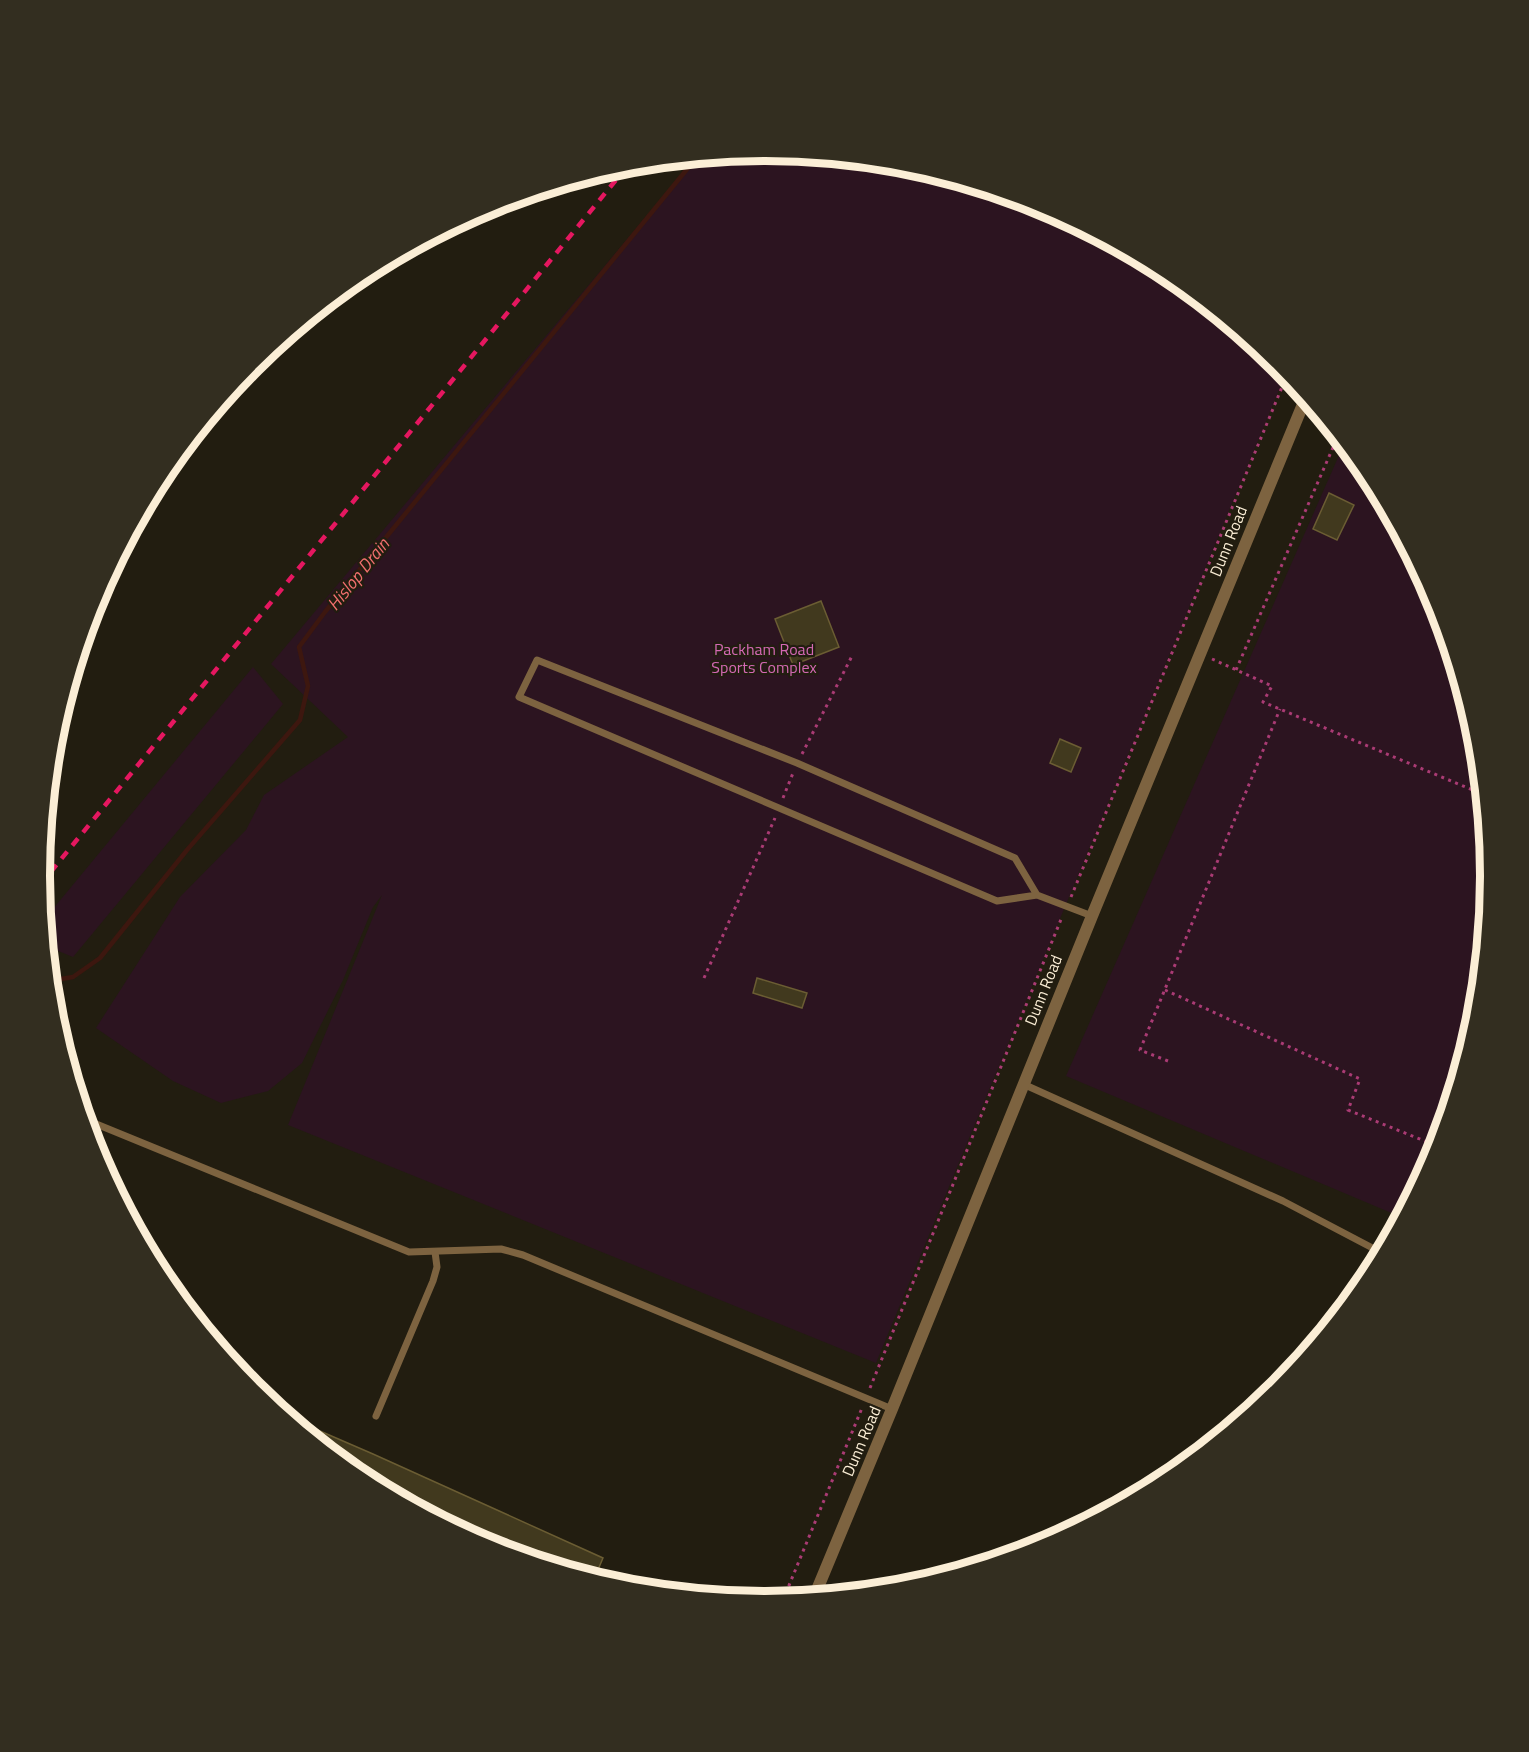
<svg xmlns="http://www.w3.org/2000/svg" width="1529" height="1752" viewBox="0 0 1529 1752" font-family="'Titillium Web',sans-serif">
<style>
.green{fill:#2c1420}
.lines{fill:none;stroke-linecap:round;stroke-linejoin:round}
.stream{stroke:#3d170f;stroke-width:4.5}
.building{fill:#41391e;stroke:#6b5d33;stroke-width:1.5}
.path{stroke:#aa3b74;stroke-width:3;stroke-dasharray:3 4.5;stroke-linecap:butt}
.service{stroke:#7d6340;stroke-width:7}
.minor{stroke:#7d6340;stroke-width:12}
.rail{stroke:#e51760;stroke-width:4.5;stroke-dasharray:9 8;stroke-linecap:butt}
.labels{text-anchor:middle;dominant-baseline:central;stroke-width:4.5;stroke-linejoin:round;paint-order:stroke}
.street-label{font-size:16px;fill:#fbeed6;stroke:#221d10}
.park-label{font-size:16px;fill:#d469b4;stroke:#221d10}
.water-label{font-size:18px;font-style:italic;fill:#f06f6e;stroke:#221d10}
.rim{fill:none;stroke:#fbeed6;stroke-width:8}
</style>
<rect width="100%" height="100%" fill="#221d10"/>
<g class="green">
<polygon points="765,151 906,165 1042,206 1168,273 1278,363 1286,373 876,1363 288,1125 382,895 373,907 343,980 302,1063 268,1091 221,1103 173,1081 96,1028 180,897 246,830 264,795 348,737 271,664 696,157"/>
<polygon points="1344,444 1368,473 1435,599 1476,735 1490,876 1476,1018 1435,1154 1401,1217 1066,1076"/>
<polygon points="253,667 283,704 73,957 46,946 43,921"/>
</g>
<g class="lines">
<polyline class="stream" points="49,981 73,977 100,958 187,850 300,720 308,686 299,647 325,612 697,157"/>
</g>
<g class="building">
<polygon points="1329,493 1354,505 1337,540 1313,529"/>
<polygon points="821,601 839,647 793,665 775,619"/>
<polygon points="1060,739 1081,748 1071,772 1050,763"/>
<polygon points="757,978 807,993 802,1008 753,993"/>
<polygon points="283,1415 373,1454 603,1558 594,1579 487,1546 361,1479"/>
</g>
<g class="lines">
<g class="path">
<polyline points="1212,659 1272,686 1263,702 1475,791 1480,777"/>
<polyline points="1236,670 1338,436"/>
<polyline points="802,754 852,656"/>
<polyline points="783,798 793,773"/>
<polyline points="1071,897 1287,375"/>
<polyline points="704,978 775,818"/>
<polyline points="1165,990 1360,1079 1348,1110 1437,1146"/>
<polyline points="1168,1061 1140,1050 1280,709"/>
<polyline points="870,1388 1062,917"/>
<polyline points="783,1600 862,1408"/>
</g>
<g class="service">
<polyline points="1037,895 1015,858 797,763 537,660 519,697 997,901 1037,895 1092,916"/>
<polyline points="1023,1084 1283,1201 1382,1253"/>
<polyline points="84,1119 409,1252 501,1249 523,1255 892,1409"/>
<polyline points="376,1416 433,1281 437,1267 435,1252"/>
</g>
<polyline class="minor" points="814,1597 892,1409 1092,916 1306,397"/>
<polyline class="rail" points="40,885 629,164"/>
</g>
<g class="labels">
<g class="street-label">
<text transform="translate(1228 541) rotate(-68)">Dunn Road</text>
<text transform="translate(1043 990) rotate(-68)">Dunn Road</text>
<text transform="translate(861 1441) rotate(-67)">Dunn Road</text>
</g>
<g class="park-label">
<text x="764" y="649">Packham Road<tspan x="764" dy="18">Sports Complex</tspan></text>
</g>
<g class="water-label">
<text transform="translate(358 574) rotate(-51)">Hislop Drain</text>
</g>
</g>
<path d="M0 0H1529V1752H0ZM50 876a715 715 0 1 1 1430 0a715 715 0 1 1-1430 0Z" fill="#332e20" fill-rule="evenodd"/>
<path class="rim" d="M50 876a715 715 0 1 1 1430 0a715 715 0 1 1-1430 0Z"/>
</svg>
